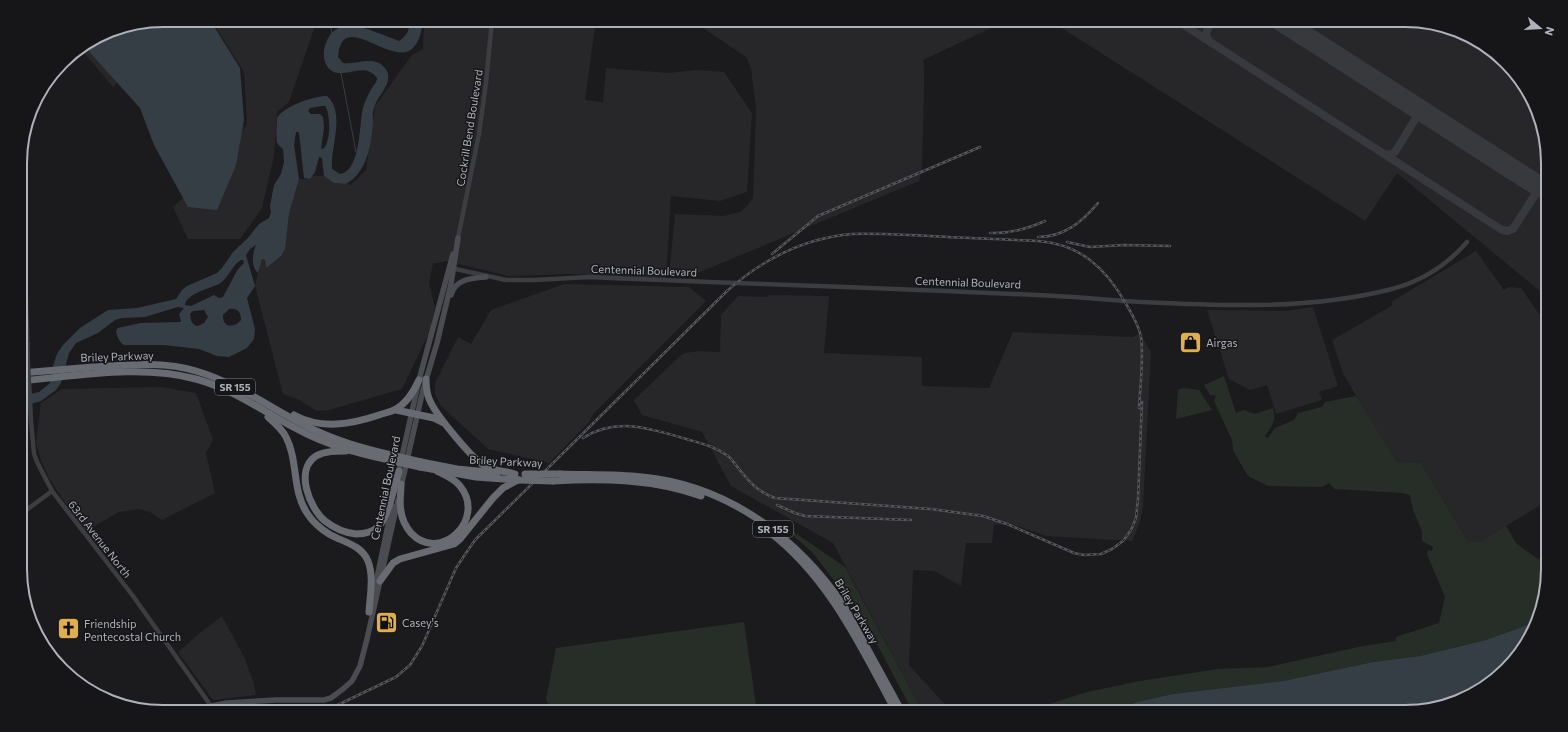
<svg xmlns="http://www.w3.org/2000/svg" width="1568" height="732" viewBox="0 0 1568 732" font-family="Commissioner,sans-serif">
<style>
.built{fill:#27272a}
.green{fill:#272e28}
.water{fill:#363e45;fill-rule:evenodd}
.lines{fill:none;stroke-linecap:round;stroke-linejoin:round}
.stream{stroke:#363e45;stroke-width:1}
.taxiway{stroke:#38393c;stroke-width:8}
.runway{stroke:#38393c;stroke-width:21}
.tertiary{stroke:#3c3d41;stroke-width:4.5}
.secondary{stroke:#4a4c51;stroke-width:5.5}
.motorway{stroke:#696b72;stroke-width:7}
.rail-casing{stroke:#55575c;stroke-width:2.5}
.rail{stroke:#161618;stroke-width:1;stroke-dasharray:3;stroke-linecap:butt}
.tertiary-bridge{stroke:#3c3d41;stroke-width:4.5}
.motorway-bridge{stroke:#696b72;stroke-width:7}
.labels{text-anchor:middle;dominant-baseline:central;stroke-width:3;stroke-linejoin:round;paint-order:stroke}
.shield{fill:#161618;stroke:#81838a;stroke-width:1}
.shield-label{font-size:10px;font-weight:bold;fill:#afb2bb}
.street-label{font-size:11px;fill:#afb2bb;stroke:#161618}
.poi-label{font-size:11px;fill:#afb2bb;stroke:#161618;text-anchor:start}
.rim{fill:none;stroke:#afb2bb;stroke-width:2}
</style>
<rect width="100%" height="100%" fill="#1b1b1d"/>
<g class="built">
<polygon points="211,20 317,20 289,102 277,112 274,156 262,208 240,239 188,239 173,207 227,157 247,123 244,72"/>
<polygon points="425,20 596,20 585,100 603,102 606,68 668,73 697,70 724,72 752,113 747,192 720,201 671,196 666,278 570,274 508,276 446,261 437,263 433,263 429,283 435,307 429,333 402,389 329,410 317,411 302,402 300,400 283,394 255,286 260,263 262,259 265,260 266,268 287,227 289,214 299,179 310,179 312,176 324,176 338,184 348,183 350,186 366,170 375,106 412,55 423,49 424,21"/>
<polygon points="691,20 1008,20 923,60 924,67 924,88 922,169 919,181 688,277 669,276 675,214 724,216 740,212 746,207 753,198 756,109 751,68 746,57"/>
<polygon points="1049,20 1405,20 1460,31 1519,76 1547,144 1547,297 1397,173 1365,221"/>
<polygon points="104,34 126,74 113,87 80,48"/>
<polygon points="1476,251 1504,290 1508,287 1521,288 1539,314 1547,312 1547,379 1546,379 1547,381 1548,514 1542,504 1480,542 1467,540 1421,463 1396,461 1380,438 1343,373 1332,340 1393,305 1391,302"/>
<polygon points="564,284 689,287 706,301 593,414 589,422 549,463 488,449 440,405 435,394 435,383 458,337 471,344 491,310"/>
<polygon points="769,295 829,296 824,353 922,357 922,386 989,388 1013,332 1133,337 1140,333 1151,352 1143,505 1140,522 1132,541 1046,536 1017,526 994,524 992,543 966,543 961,586 934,571 913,570 909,665 952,712 923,712 833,543 731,486 702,432 642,415 634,400 680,356 685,353 699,351 720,352 721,315 738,296 769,297"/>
<polygon points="1313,307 1338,386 1319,392 1322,400 1276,414 1267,385 1250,390 1229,379 1207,310 1286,311"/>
<polygon points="161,387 196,393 213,440 206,453 215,493 162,520 150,512 139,509 132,510 119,512 84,532 49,478 41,460 36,443 41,403 62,389"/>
<polygon points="222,616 245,659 254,684 256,695 213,700 178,652 201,632"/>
</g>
<g class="green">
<path d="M 1224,376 L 1236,413 L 1244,410 L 1255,414 L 1273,408 C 1277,420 1272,426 1265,436 L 1268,438 L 1275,428 L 1294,420 L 1298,413 L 1322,407 L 1325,402 L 1356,396 L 1396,461 L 1421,463 L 1467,540 L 1480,542 L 1506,526 L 1516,543 L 1539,560 L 1548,533 L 1548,570 L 1538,621 L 1486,640 L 1420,656 L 1373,662 L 1283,681 L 1173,694 L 1141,701 L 1124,706 L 1106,706 L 1100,712 L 1009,712 L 1043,706 L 1087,692 L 1140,681 L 1218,669 L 1268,667 L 1363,646 L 1396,641 L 1396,637 L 1439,623 L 1445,597 L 1427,554 L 1428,550 L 1432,551 L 1433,547 L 1422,541 L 1422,531 L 1413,510 L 1410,495 L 1402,493 L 1335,489 L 1329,483 L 1322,487 L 1268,486 L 1250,477 L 1246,473 L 1233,450 L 1232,440 L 1214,401 L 1216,396 L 1210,395 L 1204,385 Z"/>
<polygon points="1183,388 1199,390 1212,410 1176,419 1178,390"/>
<polygon points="775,519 845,567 923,712 913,712 869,629 865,626 853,601 842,591 814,554"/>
<polygon points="744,622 757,712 552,712 546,699 556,648"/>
</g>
<g class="water">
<polygon points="163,20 210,20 240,68 244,120 236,165 217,210 188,207 154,145 140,108 84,46 108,31"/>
<path d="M 410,20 L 423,20 C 422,29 420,42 412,49 C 390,67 342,8 338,57 L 343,63 C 356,65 374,55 384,67 C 397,81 377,95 374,108 C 372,113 373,119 373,123 C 371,145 367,174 345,184 L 334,183 L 324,176 L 322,158 L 319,157 L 315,172 L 310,179 L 304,178 L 299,133 L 298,132 L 296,132 L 294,145 L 299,179 L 289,214 L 285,249 L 281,256 L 266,268 L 265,260 L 262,259 L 258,273 C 250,266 253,253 256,245 L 250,249 L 246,255 L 255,286 L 247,298 L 255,329 L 254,339 L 247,348 L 229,357 L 217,356 L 199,349 L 164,345 L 124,345 C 119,342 117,336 116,331 L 118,328 L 141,323 L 180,322 L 181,321 L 179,314 L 184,308 L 178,307 L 145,317 L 122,318 L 115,320 L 98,333 L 76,343 L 69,353 L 61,383 L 56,390 L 41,401 L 21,407 L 21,396 L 39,392 L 50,383 L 53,366 L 57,354 L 63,345 L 80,328 L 108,310 L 137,308 L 176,299 L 182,290 L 187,286 L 217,273 L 222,268 L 233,252 L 248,238 L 259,224 L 269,218 L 271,212 L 270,206 L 274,185 L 281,174 L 284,162 L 283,149 C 281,147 279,146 278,144 C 275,141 277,123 277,118 C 284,106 314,96 327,96 C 346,113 330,148 332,169 L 340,174 C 361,171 359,124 363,108 C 365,101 368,94 372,88 C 374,84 377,83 377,78 C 363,58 340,85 327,66 C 323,60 323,50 326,43 C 338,10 377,34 399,41 C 408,35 409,30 410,20 ZM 322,106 L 325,106 C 331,114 331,143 323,149 L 321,148 L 324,128 L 323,117 L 320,114 L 311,114 L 308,111 L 310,108 ZM 241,260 L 243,260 L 244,263 L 238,269 L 223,297 L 219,298 L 214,295 L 191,306 L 185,305 C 186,294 210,288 219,284 C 229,278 231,266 241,260 ZM 229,309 C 237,308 241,311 241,320 C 234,329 222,327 223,315 ZM 204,310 L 208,317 L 204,323 L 198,326 C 191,325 191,320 190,314 L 193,311 Z"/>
<polygon points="1538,621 1513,663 1485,688 1414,712 1100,712 1106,706 1124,706 1141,701 1173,694 1283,681 1373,662 1420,656 1486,640"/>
</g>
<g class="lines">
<g class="stream">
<polyline points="329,20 332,33"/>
<polyline points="341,73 356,152"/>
</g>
<g class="taxiway">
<polyline points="908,20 911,21 917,20"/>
<polyline points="1176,20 1502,230 1507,231 1513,229 1540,187"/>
<path d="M 1210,42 C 1202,34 1209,27 1213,20"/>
<polyline points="1416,118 1422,115 1428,116"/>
<polyline points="1385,154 1390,155 1395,152 1416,118 1417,113 1414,107"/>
</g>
<polyline class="runway" points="1280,20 1540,187"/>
<g class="tertiary">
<polyline points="21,152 28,363"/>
<polyline points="458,238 479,134 486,83 492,20"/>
<path d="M 451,268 L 506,280 L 535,280 L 589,277 C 744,284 900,288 1056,296 C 1085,297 1113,301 1141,302 C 1225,306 1310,310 1392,289 C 1422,281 1447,265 1467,242"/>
<polyline points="21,339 28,344"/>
<polyline points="31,421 34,454 38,464 52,491 133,596 211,706"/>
<polyline points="21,514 52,491"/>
</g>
<g class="secondary">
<path d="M 451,295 C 455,279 472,278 486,277"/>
<polyline points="398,474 419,380 453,254"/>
<polyline points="401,487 423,390 437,343 451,284 458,238"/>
<polyline points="374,592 392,506"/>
<polyline points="202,712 211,706 227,703 276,700 324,700 331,698 343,689 352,681 360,666 367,639 398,500"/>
</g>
<g class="motorway">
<path d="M 21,373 C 45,371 69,369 93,367 C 128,365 163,361 196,371 C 237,383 272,409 310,428 C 336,441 363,448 391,455"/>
<path d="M 426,379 C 426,388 427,396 431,403 C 438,417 473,460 485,466 C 494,471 505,471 515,474"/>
<path d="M 21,381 C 77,376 141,364 196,379 C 233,389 264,412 297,429 C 326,445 357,453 389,460"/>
<polyline points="396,410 434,418 442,422"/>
<path d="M 294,415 C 321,430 352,424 379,415 C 384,413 391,412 396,409 C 407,403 414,391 419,380"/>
<path d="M 268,417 C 275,423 282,429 286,437 C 299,462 291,492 309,516 C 314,523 321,529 329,534 C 342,542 361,544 368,561 C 374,576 370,596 369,612"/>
<path d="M 346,451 C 336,451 325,451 316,456 C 294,470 310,509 325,521 C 334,528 345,533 356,534 C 364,534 373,532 379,526 C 388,517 395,485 399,471"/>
<polyline points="421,462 457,469 497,473"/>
<polyline points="420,467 476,477 518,480"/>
<path d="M 560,474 C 587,475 615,474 642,477 C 727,485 797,537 844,606 L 902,712"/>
<path d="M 553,481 C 602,478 654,479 701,496"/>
<path d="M 401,484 C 401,493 399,503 401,511 C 402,520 406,527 411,533 C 440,564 487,519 460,486 C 455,479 445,475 437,471"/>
<path d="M 768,531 C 829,577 861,647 896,712"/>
<polyline points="380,581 393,563 400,559 454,544 460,539 493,498 503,488 518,480"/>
</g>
<defs>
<g id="rail">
<path d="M 990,233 C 1010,234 1027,229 1045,221"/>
<path d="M 1038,237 C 1064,237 1082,222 1098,203"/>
<polyline points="1067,242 1090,247 1124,245 1170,246"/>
<polyline points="772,254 818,216 980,147"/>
<path d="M 583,438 C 616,417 649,428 683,438 C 699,443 715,446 728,456 C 734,461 738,469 744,475 C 752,485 762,494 775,498 L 931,509 L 983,516 L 1007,524 L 1074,553 L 1084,555 L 1101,554 L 1112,549 L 1123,541 L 1131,530 L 1136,518 L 1138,499 L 1142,402"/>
<polyline points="777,505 795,513 805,516 911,520"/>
<path d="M 323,712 L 396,677 L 410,665 L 422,646 L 456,568 L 466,553 L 475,540 L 727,291 C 763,259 804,238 852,234 C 878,233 903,235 929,236 C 965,238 1002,239 1038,241 C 1080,244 1106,268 1126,304 C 1132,314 1139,325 1141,337 C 1144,357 1140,388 1139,408"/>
</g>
</defs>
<use href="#rail" class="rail-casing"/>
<use href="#rail" class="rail"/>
<polyline class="tertiary-bridge" points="28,363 31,421"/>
<g class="motorway-bridge">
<polyline points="391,455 421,462"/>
<polyline points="389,460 420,467"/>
<polyline points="525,474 560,474"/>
<polyline points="518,480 553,481"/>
</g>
</g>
<defs>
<symbol id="shop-square" viewBox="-11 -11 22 22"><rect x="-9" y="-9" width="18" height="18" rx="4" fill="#dfae50" stroke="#161618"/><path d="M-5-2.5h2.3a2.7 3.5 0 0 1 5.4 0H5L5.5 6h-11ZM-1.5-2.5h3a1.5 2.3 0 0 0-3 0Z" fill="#111"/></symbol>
<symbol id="fuel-square" viewBox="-11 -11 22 22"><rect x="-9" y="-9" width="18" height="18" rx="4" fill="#dfae50" stroke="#161618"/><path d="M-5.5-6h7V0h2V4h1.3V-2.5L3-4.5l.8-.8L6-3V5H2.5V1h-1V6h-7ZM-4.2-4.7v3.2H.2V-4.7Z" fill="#111"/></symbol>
<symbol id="church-square" viewBox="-11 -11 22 22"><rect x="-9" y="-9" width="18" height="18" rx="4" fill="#dfae50" stroke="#161618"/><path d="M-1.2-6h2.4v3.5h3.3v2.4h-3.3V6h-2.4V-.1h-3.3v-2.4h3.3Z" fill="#111"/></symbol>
</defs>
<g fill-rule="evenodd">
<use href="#shop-square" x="1178" y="330" width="25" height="25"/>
<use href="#fuel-square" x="374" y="610" width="25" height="25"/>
<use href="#church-square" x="56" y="616" width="25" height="25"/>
</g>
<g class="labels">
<g class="shield">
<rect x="215" y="379" width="40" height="16" rx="3"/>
<rect x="753" y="521" width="40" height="16" rx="3"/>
</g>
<g class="shield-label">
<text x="235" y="387">SR 155</text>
<text x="773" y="529">SR 155</text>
</g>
<g class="street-label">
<text transform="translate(469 128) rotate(-81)">Cockrill Bend Boulevard</text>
<text transform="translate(644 270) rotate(2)">Centennial Boulevard</text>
<text transform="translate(968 282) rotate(2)">Centennial Boulevard</text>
<text transform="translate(117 356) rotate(-2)">Briley Parkway</text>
<text transform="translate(506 461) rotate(3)">Briley Parkway</text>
<text transform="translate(385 488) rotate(-78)">Centennial Boulevard</text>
<text transform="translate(100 539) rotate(52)">63rd Avenue North</text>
<text transform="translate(857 611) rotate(59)">Briley Parkway</text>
</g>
<g class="poi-label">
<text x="1206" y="342">Airgas</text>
<text x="402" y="622">Casey's</text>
<text x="84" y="623">Friendship<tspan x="84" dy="13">Pentecostal Church</tspan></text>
</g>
</g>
<path d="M0 0H1568V732H0ZM163 27H1405A136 136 0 0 1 1541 163V569A136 136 0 0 1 1405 705H163A136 136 0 0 1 27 569V163A136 136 0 0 1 163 27Z" fill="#161618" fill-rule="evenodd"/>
<path class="rim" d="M163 27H1405A136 136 0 0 1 1541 163V569A136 136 0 0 1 1405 705H163A136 136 0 0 1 27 569V163A136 136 0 0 1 163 27Z"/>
<g transform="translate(1540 28) rotate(108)" stroke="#161618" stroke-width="3" paint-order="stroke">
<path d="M0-3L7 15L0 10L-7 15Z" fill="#afb2bb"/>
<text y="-6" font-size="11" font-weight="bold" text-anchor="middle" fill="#afb2bb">N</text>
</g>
</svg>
